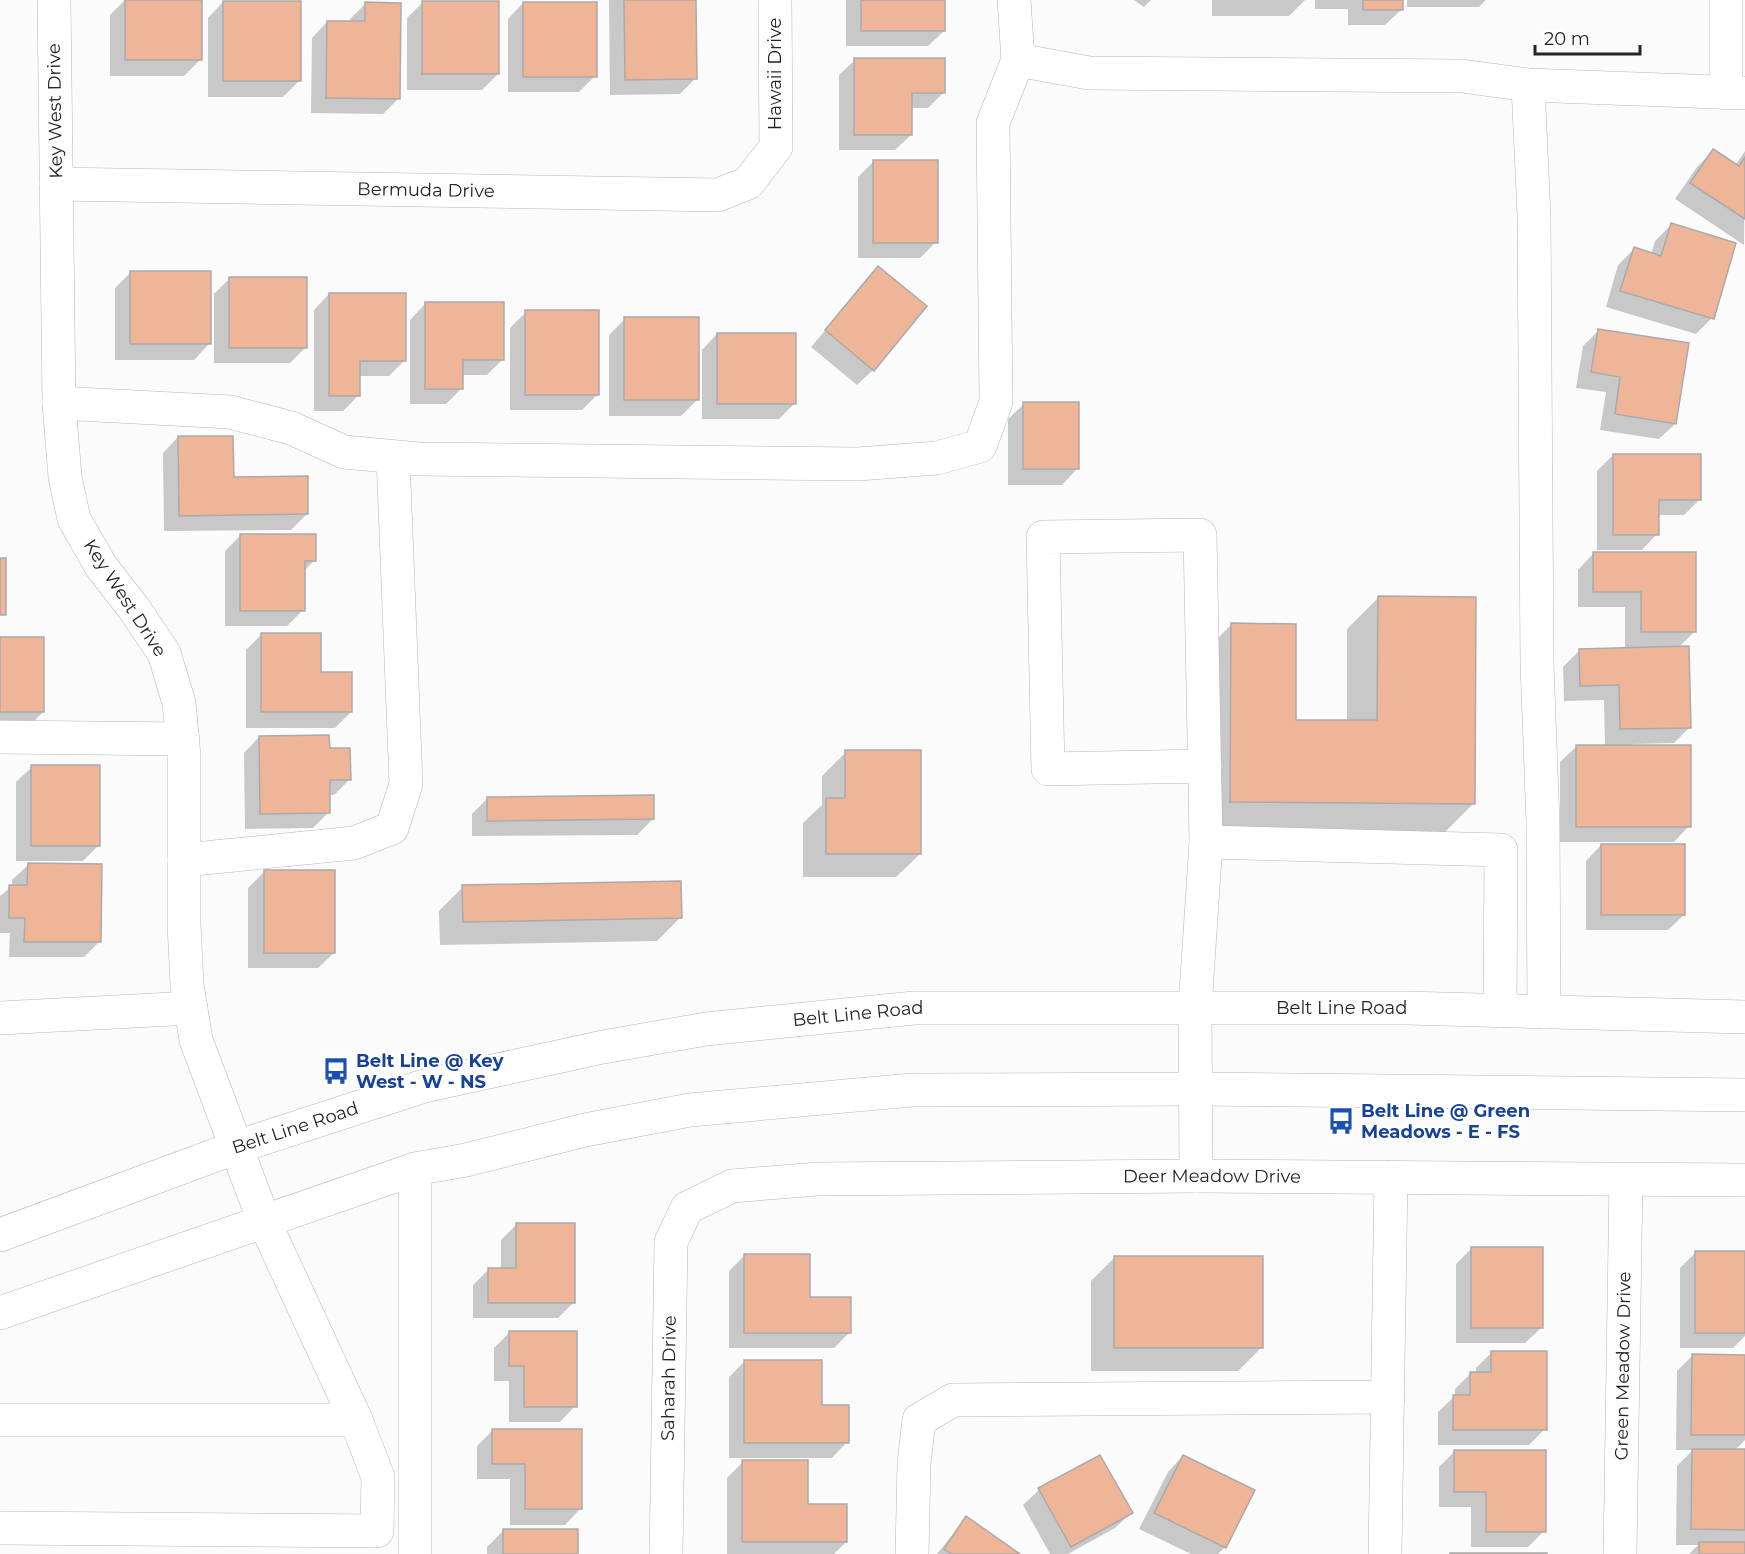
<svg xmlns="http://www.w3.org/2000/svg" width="1745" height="1554" viewBox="0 0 1745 1554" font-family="Montserrat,sans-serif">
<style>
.shadow{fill:#0003}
.building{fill:#eeb599;stroke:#abaaa9;stroke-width:1.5}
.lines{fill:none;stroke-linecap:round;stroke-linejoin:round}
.minor-casing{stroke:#b6b6b7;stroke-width:34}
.major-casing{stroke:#b6b6b7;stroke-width:34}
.minor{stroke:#fff;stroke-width:33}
.major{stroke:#fff;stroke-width:33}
.labels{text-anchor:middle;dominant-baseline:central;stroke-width:5;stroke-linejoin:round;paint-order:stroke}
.street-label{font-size:18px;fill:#242424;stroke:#fff}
.transit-label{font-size:18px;font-weight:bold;fill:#164399;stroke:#fff;text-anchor:start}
</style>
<rect width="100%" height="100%" fill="#fbfbfc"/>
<g class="shadow">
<polygon points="125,0 200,0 200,60 184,76 110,76 110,15"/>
<polygon points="609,0 695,0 696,78 680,94 610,95"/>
<polygon points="846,0 944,0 944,31 928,46 846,46"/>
<polygon points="1134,0 1151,0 1144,7"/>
<polygon points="1212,0 1305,0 1289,16 1212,16"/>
<polygon points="1315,0 1401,0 1401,10 1385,25 1348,25 1348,9 1315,9"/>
<polygon points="1407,0 1486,0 1479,7 1407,7"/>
<polygon points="223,2 299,81 283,97 208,97 208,18"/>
<polygon points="423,2 498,74 482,90 407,90 407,18"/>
<polygon points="366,3 399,98 383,114 311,113 312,38 327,22 350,23 350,19"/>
<polygon points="523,3 595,76 579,92 508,92 508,19"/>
<polygon points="855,60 944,92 928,108 911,108 911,135 895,150 839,150 839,75"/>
<polygon points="1713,151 1735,166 1745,151 1744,245 1675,199 1697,167"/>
<polygon points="874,161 936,242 920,258 858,258 858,177"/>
<polygon points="1671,225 1712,318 1696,334 1606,307 1618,265 1634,249 1651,254 1655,241"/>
<polygon points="879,268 873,370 857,385 811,347"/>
<polygon points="131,272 209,344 194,360 115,360 115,288"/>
<polygon points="230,278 306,347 290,363 214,363 214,294"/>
<polygon points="329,294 405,360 389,376 359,376 359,395 343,411 314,411 314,310"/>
<polygon points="425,304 503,359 487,375 462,375 462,388 446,404 410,404 410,320"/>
<polygon points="526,312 598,394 582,410 510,410 510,328"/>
<polygon points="625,319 697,400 681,416 609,416 609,335"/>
<polygon points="1599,330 1675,424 1659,439 1600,430 1606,392 1576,388 1583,346"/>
<polygon points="717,334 795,403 779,419 702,419 702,350"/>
<polygon points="1024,404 1077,469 1062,485 1008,485 1008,419"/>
<polygon points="178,437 232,478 307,514 291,530 164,531 163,453"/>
<polygon points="1613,455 1700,499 1684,515 1657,515 1657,534 1642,550 1597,550 1597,471"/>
<polygon points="241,535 315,560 303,572 303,610 287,626 225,626 225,551"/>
<polygon points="1593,554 1694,632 1678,648 1690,727 1674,743 1632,744 1689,826 1674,842 1560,842 1560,762 1576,747 1605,747 1604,700 1564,701 1563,667 1579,651 1625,650 1625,607 1578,607 1578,570"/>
<polygon points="1378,598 1474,803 1443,834 1199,833 1200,656 1231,625 1294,722 1347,722 1347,629"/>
<polygon points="262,634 319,673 351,712 335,728 246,728 246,650"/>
<polygon points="0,638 43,712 27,728 0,728"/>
<polygon points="259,737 328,750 349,780 334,795 328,795 329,812 313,828 245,829 244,753"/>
<polygon points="846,752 920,854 896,877 803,877 803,823 822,805 822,776"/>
<polygon points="32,767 99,845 83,861 16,861 16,782"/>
<polygon points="488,798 653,819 637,835 472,836 472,814"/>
<polygon points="1601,845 1684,915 1668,930 1586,930 1586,861"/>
<polygon points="28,865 100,941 84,957 9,957 10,933 0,933 0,896 12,886 12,880"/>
<polygon points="264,872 334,953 318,968 248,968 248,888"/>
<polygon points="463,887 680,918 657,941 440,945 439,911"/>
<polygon points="516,1225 574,1302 558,1318 473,1318 473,1285 489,1269 501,1269 501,1240"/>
<polygon points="1472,1248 1541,1328 1525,1343 1456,1343 1456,1264"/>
<polygon points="1695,1253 1745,1253 1745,1336 1733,1348 1680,1348 1680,1268"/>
<polygon points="745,1255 809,1298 850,1332 834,1348 729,1348 729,1271"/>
<polygon points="1115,1257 1261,1348 1238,1371 1091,1371 1091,1281"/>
<polygon points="510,1332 575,1406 560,1422 509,1422 509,1381 494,1381 494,1348"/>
<polygon points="1492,1352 1545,1429 1529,1445 1438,1445 1438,1412 1455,1396 1455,1389 1471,1373 1476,1373 1476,1368"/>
<polygon points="1692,1356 1745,1356 1745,1440 1734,1451 1745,1451 1745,1554 1689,1554 1698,1545 1676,1545 1677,1466 1693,1450 1676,1450 1677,1371"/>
<polygon points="745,1361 821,1407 847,1442 832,1458 729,1458 729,1377"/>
<polygon points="493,1430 580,1509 565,1525 510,1525 510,1479 477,1479 477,1446"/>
<polygon points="1455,1451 1544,1531 1528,1547 1471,1547 1471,1507 1439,1507 1439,1467"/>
<polygon points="1183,1456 1225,1547 1218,1554 1191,1554 1139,1529 1168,1472"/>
<polygon points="743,1462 807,1505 846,1542 834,1554 727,1554 727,1478"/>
<polygon points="1039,1490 1131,1513 1115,1528 1068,1554 1050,1554 1023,1505"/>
<polygon points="966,1518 1017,1554 937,1554"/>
<polygon points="503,1531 576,1554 487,1554 487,1547"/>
</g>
<g class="building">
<rect x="125" y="0" width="77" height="60"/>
<polygon points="624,0 696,0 697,79 625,80"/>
<rect x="861" y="0" width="84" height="31"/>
<rect x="1363" y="0" width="40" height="10"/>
<rect x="223" y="1" width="78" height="80"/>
<rect x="422" y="1" width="77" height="73"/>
<polygon points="365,2 401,3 400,99 326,98 327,21 365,21"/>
<rect x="523" y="2" width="74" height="75"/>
<polygon points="854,58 945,58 945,93 912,93 912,135 854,135"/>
<polygon points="1713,149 1739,166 1745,157 1745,219 1690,183"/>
<rect x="873" y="160" width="65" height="83"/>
<polygon points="1671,223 1736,243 1714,319 1620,291 1634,247 1661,256"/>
<polygon points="878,266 927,306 874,371 825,330"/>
<rect x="130" y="271" width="81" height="73"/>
<rect x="229" y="277" width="78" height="71"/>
<polygon points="329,293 406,293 406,361 360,361 360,396 329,396"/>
<polygon points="425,302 504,302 504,360 463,360 463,389 425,389"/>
<rect x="525" y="310" width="74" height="85"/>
<rect x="624" y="317" width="75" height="83"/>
<polygon points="1598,329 1689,343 1676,424 1615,414 1620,377 1591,372"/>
<rect x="717" y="333" width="79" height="71"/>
<rect x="1023" y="402" width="56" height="67"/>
<polygon points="178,436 233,436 234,477 308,476 308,514 179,516"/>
<polygon points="1613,454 1701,454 1701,500 1659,500 1659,535 1613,535"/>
<polygon points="240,534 316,534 316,561 305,561 305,611 240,611"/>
<polygon points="1593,552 1696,552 1696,632 1641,632 1641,592 1593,592"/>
<rect x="0" y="558" width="6" height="57"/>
<polygon points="1378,596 1476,597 1475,804 1230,802 1231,623 1296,624 1296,720 1377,720"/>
<polygon points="261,633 321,633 321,672 352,672 352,712 261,712"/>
<rect x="0" y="637" width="44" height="75"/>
<polygon points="1689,646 1691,728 1620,729 1619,685 1580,686 1579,649"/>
<polygon points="329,735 330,748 350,748 351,780 330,780 330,813 260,814 259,736"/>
<rect x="1576" y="745" width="115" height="82"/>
<polygon points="845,750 921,750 921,854 826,854 826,798 845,798"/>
<rect x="31" y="765" width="69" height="81"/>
<polygon points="654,795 654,819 487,821 487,797"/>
<rect x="1601" y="844" width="84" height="71"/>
<polygon points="28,863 102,864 101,942 24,942 25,918 9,918 9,885 27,885"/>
<rect x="264" y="870" width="71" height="83"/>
<polygon points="681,881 682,918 463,922 462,885"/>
<polygon points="516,1223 575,1223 575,1303 488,1303 488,1268 516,1268"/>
<rect x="1471" y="1247" width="72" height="81"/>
<rect x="1695" y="1251" width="50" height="82"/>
<polygon points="744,1254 810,1254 810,1297 851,1297 851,1333 744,1333"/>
<rect x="1114" y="1256" width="149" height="92"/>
<polygon points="509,1331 577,1331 577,1407 524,1407 524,1366 509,1366"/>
<polygon points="1491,1351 1547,1351 1547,1430 1453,1430 1453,1395 1470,1395 1470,1372 1491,1372"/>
<polygon points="1692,1354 1745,1355 1745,1435 1691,1435"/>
<polygon points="744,1360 822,1360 822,1405 849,1405 849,1443 744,1443"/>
<polygon points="492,1429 582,1429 582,1509 525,1509 525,1464 492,1464"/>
<polygon points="1692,1449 1745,1449 1745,1530 1691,1529"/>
<polygon points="1454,1450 1546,1450 1546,1532 1486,1532 1486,1492 1454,1492"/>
<polygon points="1100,1455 1133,1513 1071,1547 1038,1488"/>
<polygon points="1183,1455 1255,1490 1226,1548 1154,1513"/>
<polygon points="742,1460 808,1460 808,1504 847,1504 847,1542 742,1542"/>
<polygon points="966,1516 1020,1554 951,1554 944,1549"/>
<rect x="503" y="1529" width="75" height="25"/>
<rect x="1699" y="1542" width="46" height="12"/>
<rect x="1450" y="1553" width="97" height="1"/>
</g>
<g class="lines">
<defs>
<g id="minor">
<polyline points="1014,0 1018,60 1089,73 1461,76 1528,85 1745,93"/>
<polyline points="1726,0 1726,93"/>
<polyline points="1528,85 1534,216 1537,664 1543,823 1544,1012"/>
<path id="s1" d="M 56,184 L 718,195 L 748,183 L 776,147 L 775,0"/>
<polyline points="59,403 230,412 291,428 344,452 419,459 858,464 937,458 980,446 996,402 993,123 1018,60"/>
<polyline points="0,737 183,739"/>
<polyline points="1205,766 1048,769 1043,537 1200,535 1206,842"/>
<polyline points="184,860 354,843 392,828 406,784 393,457"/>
<polyline points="0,1018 191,1008"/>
<polyline points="1196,1176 1195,1008 1206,842 1501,850 1500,1011"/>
<polyline points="0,1420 356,1420 264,1221 196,1040 187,985 184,924 184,756 179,703 164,653 135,610 101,566 74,519 65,477 59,403 54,0"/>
<polyline points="0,1528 377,1531 378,1477 356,1420"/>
<polyline points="415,1554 415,1169"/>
<path id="s2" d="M 666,1554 L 671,1242 L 687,1208 L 732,1186 L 817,1179 L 1196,1176 L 1745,1180"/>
<polyline points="912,1554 914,1463 919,1420 953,1400 1388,1397"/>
<polyline points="1385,1554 1391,1177"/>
<path id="s3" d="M 1620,1554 L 1626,1180"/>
</g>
<g id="major">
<path id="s4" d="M 0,1235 L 237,1147 L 424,1086 L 603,1047 L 706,1029 L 914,1008 L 1406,1008 L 1745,1017"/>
<polyline points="0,1313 415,1169 466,1160 585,1130 690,1110 912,1090 1196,1089 1745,1095"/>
</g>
</defs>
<use href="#minor" class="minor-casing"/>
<use href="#major" class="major-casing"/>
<use href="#minor" class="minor"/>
<use href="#major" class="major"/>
</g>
<defs>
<symbol id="bus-bare" viewBox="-9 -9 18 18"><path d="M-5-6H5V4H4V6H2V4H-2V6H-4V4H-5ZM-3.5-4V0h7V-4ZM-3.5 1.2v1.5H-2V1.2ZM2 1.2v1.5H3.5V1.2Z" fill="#1a4fb4" stroke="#fff" stroke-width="2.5" paint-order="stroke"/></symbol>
</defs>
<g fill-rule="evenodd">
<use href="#bus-bare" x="317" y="1052" width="38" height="38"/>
<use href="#bus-bare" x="1322" y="1102" width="38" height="38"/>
</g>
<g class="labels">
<g class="street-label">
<text transform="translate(775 74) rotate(-90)">Hawaii Drive</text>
<text transform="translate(55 111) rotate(-91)">Key West Drive</text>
<text stroke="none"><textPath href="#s1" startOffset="370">Bermuda Drive</textPath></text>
<text transform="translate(125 598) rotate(57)">Key West Drive</text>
<text stroke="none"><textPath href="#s4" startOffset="1374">Belt Line Road</textPath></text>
<text stroke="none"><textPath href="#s4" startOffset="890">Belt Line Road</textPath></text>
<text stroke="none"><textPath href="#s4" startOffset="314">Belt Line Road</textPath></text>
<text stroke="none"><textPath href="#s2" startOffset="880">Deer Meadow Drive</textPath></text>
<text stroke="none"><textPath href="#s3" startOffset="188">Green Meadow Drive</textPath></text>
<text stroke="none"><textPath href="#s2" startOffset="176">Saharah Drive</textPath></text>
</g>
<g class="transit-label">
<text x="356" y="1061">Belt Line @ Key<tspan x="356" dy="21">West - W - NS</tspan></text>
<text x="1361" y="1111">Belt Line @ Green<tspan x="1361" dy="21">Meadows - E - FS</tspan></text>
</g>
</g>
<path d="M1535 45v9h105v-9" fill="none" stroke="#242424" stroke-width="3"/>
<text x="1544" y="45" font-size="18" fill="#242424" stroke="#ffffff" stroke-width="4.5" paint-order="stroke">20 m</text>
</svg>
